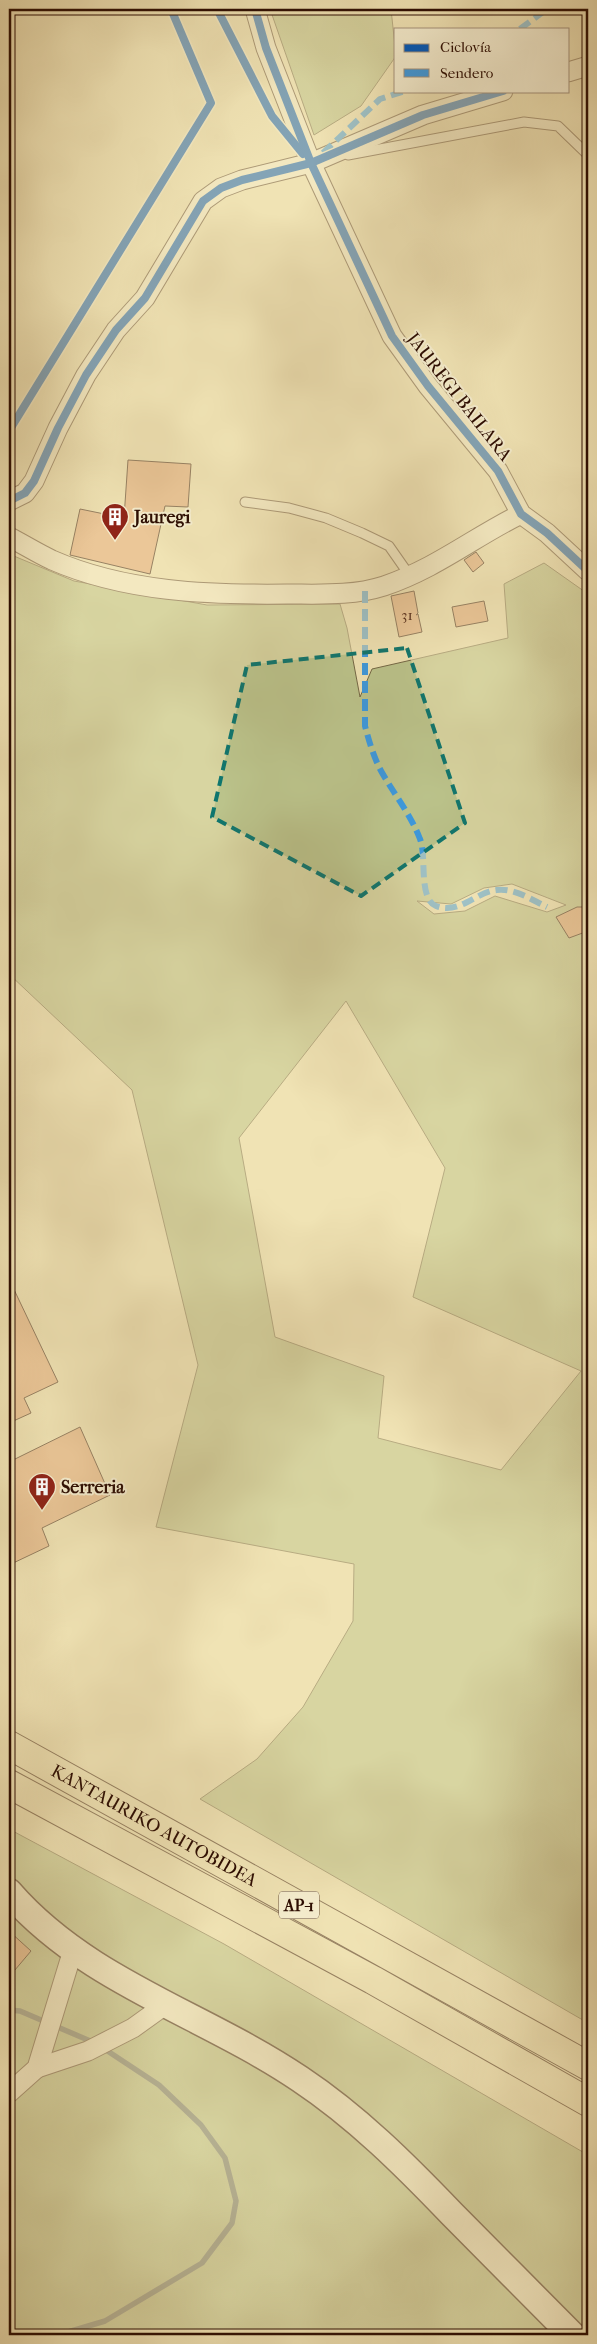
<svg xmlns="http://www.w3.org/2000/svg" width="597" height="2344" viewBox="0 0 597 2344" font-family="'IM FELL French Canon',serif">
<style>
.green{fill:#bbc38b;stroke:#746846;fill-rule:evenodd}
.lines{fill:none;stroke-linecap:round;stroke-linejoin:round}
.stream{stroke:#70766e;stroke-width:5.5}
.building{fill:#e5a577;stroke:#2c0c01}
.lane-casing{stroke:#5d422e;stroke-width:11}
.street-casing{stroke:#5d422e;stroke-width:21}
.secondary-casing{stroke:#2c0c01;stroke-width:29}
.highway-casing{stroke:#2c0c01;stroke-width:30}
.lane{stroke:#f5edce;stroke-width:9}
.street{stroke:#f5edce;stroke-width:19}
.secondary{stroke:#f5edce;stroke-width:26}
.highway{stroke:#f0e3b4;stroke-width:28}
.quiet{stroke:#3d99dd;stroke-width:6;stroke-dasharray:12 6;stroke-linecap:butt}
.cycleway-casing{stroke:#f5edce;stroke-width:11}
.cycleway{stroke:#0057b8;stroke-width:8}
.marked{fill:none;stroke:#0f766e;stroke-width:4;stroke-dasharray:10 6;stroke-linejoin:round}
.labels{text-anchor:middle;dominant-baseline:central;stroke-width:4;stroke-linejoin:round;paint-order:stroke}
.number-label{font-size:15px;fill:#5a321e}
.shield{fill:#f5edce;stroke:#68503e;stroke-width:1}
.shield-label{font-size:16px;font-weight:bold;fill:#2c0c01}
.street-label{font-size:18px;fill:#2c0c01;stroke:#f5edce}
.poi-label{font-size:18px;font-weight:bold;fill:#2c0c01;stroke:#f5edce;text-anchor:start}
</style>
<rect width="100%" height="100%" fill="#f0e3b4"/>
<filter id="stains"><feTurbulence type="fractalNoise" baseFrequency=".004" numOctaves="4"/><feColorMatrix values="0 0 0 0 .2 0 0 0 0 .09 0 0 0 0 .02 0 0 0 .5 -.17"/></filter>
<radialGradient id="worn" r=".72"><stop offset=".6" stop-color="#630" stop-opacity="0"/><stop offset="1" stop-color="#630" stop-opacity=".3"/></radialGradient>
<g class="green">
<polygon points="270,9 391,9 396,56 361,106 314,135"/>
<path d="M 9,554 L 74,581 L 207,605 L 340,604 L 347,628 L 360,697 L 372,669 L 508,638 L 504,584 L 544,563 L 588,594 L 588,2023 L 200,1799 L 257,1759 L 303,1707 L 353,1621 L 354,1564 L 156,1527 L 198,1365 L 132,1090 L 9,974 ZM 512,884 L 566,905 L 547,912 L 495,896 L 465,911 L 434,914 L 417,901 L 451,904 L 484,888 ZM 346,1001 L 445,1168 L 413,1297 L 581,1371 L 501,1470 L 378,1438 L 384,1376 L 275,1337 L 239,1138 Z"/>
<polygon points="9,1829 224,1944 588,2155 588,2335 9,2335"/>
</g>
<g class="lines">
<g class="stream">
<polyline points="9,2010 20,2011 95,2043"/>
<polyline points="58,2335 105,2321 202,2263 232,2223 236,2201 225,2158 201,2125 159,2085 103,2048"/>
</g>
</g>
<g class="building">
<polygon points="128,460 191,464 188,507 165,506 150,574 70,555 80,509 124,518"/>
<polygon points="476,552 484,563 473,572 464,560"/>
<polygon points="414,591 418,613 416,615 418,614 422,632 399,637 391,596"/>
<polygon points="484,601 488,621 456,627 452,607"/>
<polygon points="577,907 588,907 588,931 569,938 556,917"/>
<polygon points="9,1279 58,1382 24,1398 31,1413 9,1423"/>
<polygon points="80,1427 110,1495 42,1528 49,1546 9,1565 9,1462"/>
<polygon points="9,1931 31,1951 9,1977"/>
</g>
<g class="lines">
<defs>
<g id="lane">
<polyline points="348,155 524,122 558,126 588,155"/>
<polyline points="245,502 289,508 326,518 362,533 389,546 410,576"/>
</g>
<g id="street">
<polyline points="255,9 266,48 311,163 392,336 428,386 498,471 521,514 547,533 588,571"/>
<polyline points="568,72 588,66"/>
<polyline points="9,501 25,493 34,481 58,428 86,375 116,330 145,298 203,201 221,188 242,180 311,163 423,115 503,91"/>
<path d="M 9,537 C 23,544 37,553 52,560 C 125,592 209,595 287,594 C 320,594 353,596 384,586 C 437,568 474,537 521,514"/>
<polyline points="37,2068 88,2051 133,2028 165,2005"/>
<polyline points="9,2093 37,2068 73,1950"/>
</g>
<path id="secondary" d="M 9,1892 C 87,1982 204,2014 300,2079 C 357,2117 405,2165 452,2214 C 492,2254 532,2295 572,2335"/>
<g id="highway">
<path id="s1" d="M 9,1745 L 588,2066"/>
<polyline points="9,1784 373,1980 588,2102"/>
</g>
</defs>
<use href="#lane" class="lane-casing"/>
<use href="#street" class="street-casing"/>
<use href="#secondary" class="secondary-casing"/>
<use href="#highway" class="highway-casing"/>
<use href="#lane" class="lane"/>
<use href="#street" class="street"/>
<use href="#secondary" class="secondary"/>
<use href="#highway" class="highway"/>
<g class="quiet">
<polyline points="520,29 547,9"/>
<polyline points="323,153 380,99 405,91"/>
<path d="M 365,591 L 365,726 C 369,741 373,755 380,769 C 393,793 410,813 420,839 C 427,856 418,899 436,906 C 460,915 475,892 497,890 C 515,888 532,900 547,907"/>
</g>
<defs>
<g id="cycleway">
<polyline points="217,9 272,116 303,154"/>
<polyline points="255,9 266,48 311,163 392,336 428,386 498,471 521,514 547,533 588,571"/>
<polyline points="9,431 211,103 171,9"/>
<polyline points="9,501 25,493 34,481 58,428 86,375 116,330 145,298 203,201 221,188 242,180 311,163 423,115 503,91"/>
</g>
</defs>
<use href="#cycleway" class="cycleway-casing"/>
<use href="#cycleway" class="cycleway"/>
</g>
<path d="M0 0H597V2344H0ZM 407,648 L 465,823 L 361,896 L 212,817 L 247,665 Z" fill="#f0e3b4" fill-opacity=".55" fill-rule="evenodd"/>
<path class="marked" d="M 407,648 L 465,823 L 361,896 L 212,817 L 247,665 Z"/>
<defs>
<symbol id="building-pin" viewBox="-11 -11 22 30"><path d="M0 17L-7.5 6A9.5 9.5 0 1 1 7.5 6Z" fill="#8f2418" stroke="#f5edce"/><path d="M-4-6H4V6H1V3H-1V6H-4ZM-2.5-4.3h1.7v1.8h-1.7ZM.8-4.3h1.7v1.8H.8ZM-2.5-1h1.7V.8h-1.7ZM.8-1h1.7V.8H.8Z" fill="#fff"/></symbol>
</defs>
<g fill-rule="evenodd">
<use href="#building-pin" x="99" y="501" width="32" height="43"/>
<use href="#building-pin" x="26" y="1471" width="32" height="43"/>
</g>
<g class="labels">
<g class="number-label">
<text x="407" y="615">31</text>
</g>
<rect class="shield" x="279" y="1891.5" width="40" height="27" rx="4"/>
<g class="shield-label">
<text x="299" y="1905">AP-1</text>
</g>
<g class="street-label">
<text transform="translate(459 397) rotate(52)">JAUREGI BAILARA</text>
<text stroke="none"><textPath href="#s1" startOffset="166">KANTAURIKO AUTOBIDEA</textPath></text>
</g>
<g class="poi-label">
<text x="134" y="517">Jauregi</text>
<text x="61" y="1487">Serreria</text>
</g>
</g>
<rect width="597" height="2344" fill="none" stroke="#f0e3b4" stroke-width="30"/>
<rect x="10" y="10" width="577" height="2324" fill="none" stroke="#2c0c01" stroke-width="2.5"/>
<rect x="15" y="15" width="567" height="2314" fill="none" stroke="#2c0c01"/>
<rect x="394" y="28" width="175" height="65" fill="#f5edce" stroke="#a5937c"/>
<rect x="404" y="44" width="25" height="8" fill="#0057b8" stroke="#a5937c"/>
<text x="440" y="52" font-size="15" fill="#2c0c01">Ciclovía</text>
<rect x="404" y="69" width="25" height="8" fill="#3d99dd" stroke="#a5937c"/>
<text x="440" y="78" font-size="15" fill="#2c0c01">Sendero</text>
<rect width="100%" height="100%" filter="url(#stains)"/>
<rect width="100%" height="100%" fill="url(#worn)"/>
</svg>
